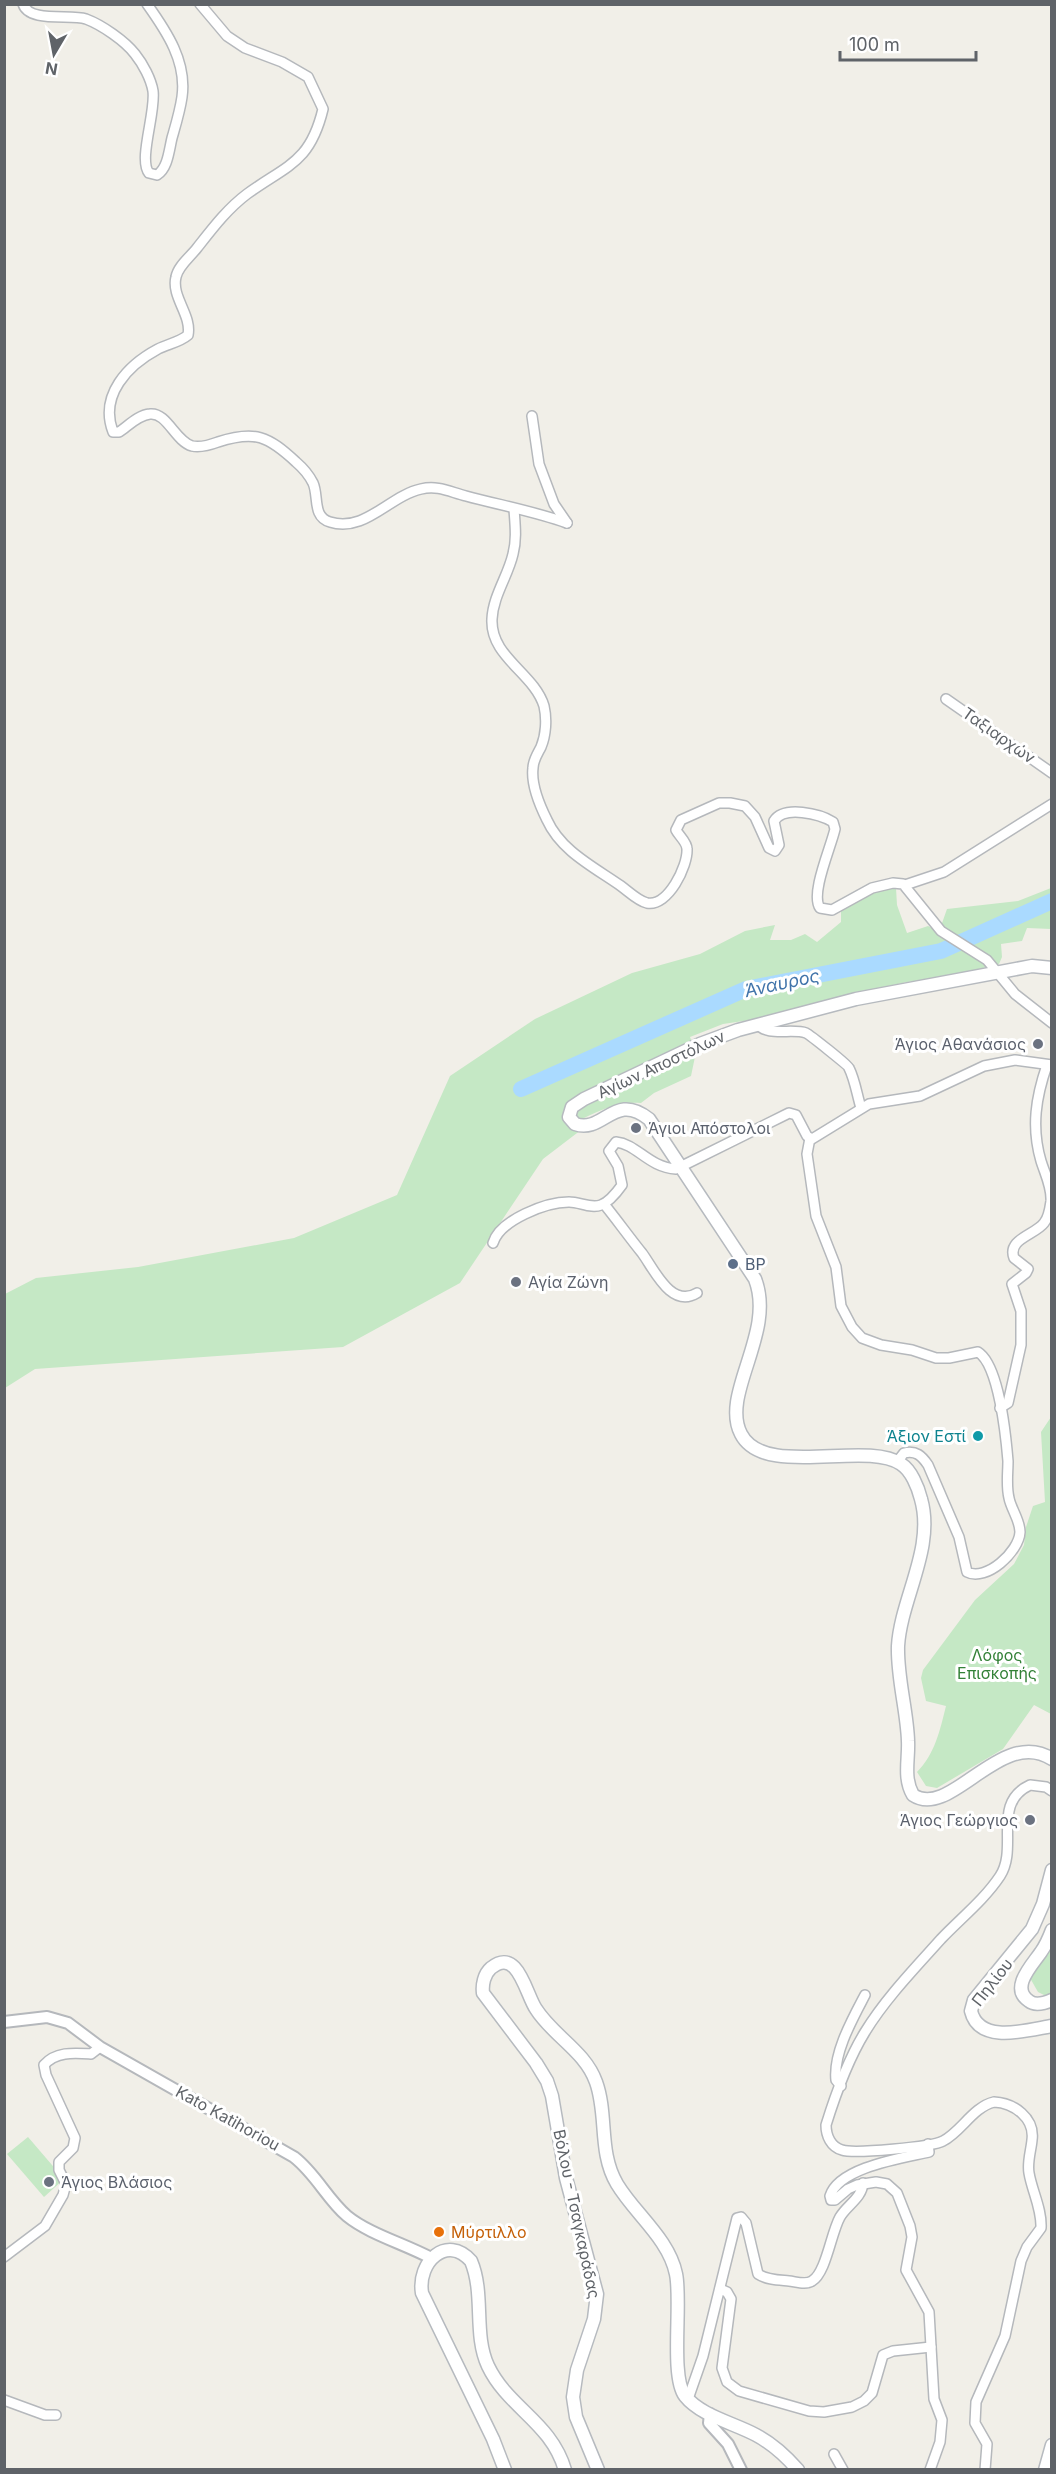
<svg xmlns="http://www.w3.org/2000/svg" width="1056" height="2474" viewBox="0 0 1056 2474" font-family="Inter,sans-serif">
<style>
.green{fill:#c5e8c5}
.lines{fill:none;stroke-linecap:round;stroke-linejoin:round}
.river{stroke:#aadaff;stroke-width:16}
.minor-casing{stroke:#b5b8bc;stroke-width:12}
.tertiary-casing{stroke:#b5b8bc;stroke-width:14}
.secondary-casing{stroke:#b6babf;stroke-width:15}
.minor{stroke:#fff;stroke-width:9}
.tertiary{stroke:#fff;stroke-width:10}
.secondary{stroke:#fff;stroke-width:12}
.worship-dot{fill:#6b7280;stroke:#fff;stroke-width:2}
.service-dot{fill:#5c6f8a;stroke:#fff;stroke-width:2}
.culture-dot{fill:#0f9aa8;stroke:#fff;stroke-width:2}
.food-dot{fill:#e8710a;stroke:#fff;stroke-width:2}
.labels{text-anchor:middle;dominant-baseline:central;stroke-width:6;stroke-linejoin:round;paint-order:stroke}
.street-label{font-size:16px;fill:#5f6368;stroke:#fff}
.worship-label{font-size:16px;fill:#5b616d;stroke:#fff;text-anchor:start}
.service-label{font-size:16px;fill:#4e5e75;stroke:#fff;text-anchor:start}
.culture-label{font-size:16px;fill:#0d838f;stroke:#fff;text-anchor:end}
.park-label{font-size:16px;fill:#348238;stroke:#fff}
.food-label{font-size:16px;fill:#c56008;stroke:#fff;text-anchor:start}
.water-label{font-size:18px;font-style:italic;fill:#4174aa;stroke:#fff}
</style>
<rect width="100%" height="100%" fill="#f1efe8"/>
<g class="green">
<path d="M 896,888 L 897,905 L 907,933 L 928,926 L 934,929 L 941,926 L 947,909 L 1018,901 L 1051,888 L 1051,929 L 1027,928 L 1022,941 L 1001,944 L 1002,957 L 999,964 L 942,978 L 907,982 L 879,988 L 757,1019 L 723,1024 L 690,1037 L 696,1052 L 691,1076 L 654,1093 L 641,1103 C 619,1101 603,1109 584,1118 L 581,1130 L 543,1159 L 460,1283 L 343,1347 L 35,1369 L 5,1388 L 5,1294 L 36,1278 L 138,1267 L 294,1238 L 397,1195 L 450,1076 L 535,1019 L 632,973 L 700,954 L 745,931 L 775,925 L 770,940 L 791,940 L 805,934 L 817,942 L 841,922 L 841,909 C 856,898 877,887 896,888 Z"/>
<path d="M 1051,1417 L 1051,1714 L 1034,1705 L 1003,1749 L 937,1788 L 926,1786 L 917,1772 C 935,1754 940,1730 946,1706 L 926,1701 L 921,1678 L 923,1670 L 975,1600 L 1014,1564 L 1024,1545 L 1026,1527 L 1033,1506 L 1045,1502 L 1041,1432 Z"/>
<polygon points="1051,1946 1051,1995 1048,1997 1038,1992 1030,1978"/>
<polygon points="28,2137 64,2179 44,2197 7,2154"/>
</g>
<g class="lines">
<polyline class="river" points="521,1089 746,989 941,951 1052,901"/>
<defs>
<g id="minor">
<path d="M 23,4 C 29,23 70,14 86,19 C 102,25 125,41 135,54 C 143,64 151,79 153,91 C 156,112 138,160 149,173 L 157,175 C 168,168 169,150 172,138 C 176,124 180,111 182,97 C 187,62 167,32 147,4"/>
<path d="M 200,4 L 227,36 L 245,48 L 282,62 L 308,77 L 323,109 C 310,163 287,165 247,194 C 227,209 212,229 197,248 C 190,257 178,266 176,277 C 171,297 192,315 188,335 C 180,342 168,344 158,349 C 128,365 99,395 113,432 L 119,432 C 128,426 138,415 150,414 C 167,412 175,441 192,446 C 201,448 210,445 218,442 C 255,430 268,436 296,462 C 303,468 309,475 313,483 C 319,496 312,517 330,522 C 365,533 389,496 421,489 C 438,485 450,492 466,496 C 499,505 533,511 567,523"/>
<polyline points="532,416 539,464 554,504 567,523"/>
<path d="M 514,509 C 515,524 517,539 513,554 C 508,576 493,596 492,619 C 490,657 534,673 544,706 C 547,719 546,735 541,747 C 538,753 533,760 533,768 C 531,784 540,806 547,820 C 561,851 594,867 621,886 C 628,891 638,901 647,903 C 668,907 688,866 687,849 C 687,842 679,836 676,830 L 681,820 L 719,803 L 730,803 L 745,806 L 755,817 L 769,848 L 775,851 L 779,845 L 774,821 C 784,805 820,814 833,822 L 835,829 C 831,847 810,894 820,908 L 832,910 L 872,888 L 893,883 L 903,884 L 941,931 L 987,960 L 1015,994 L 1052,1023"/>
<polyline points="946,699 1052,773"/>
<polyline points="905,885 944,872 1052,804"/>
<path d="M 758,1024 C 766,1037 793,1028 806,1033 C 810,1035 848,1065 849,1068 C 855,1080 857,1095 861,1108"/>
<path d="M 810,1138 L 807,1154 L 816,1216 L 836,1267 L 841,1306 L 852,1327 L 862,1338 L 881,1345 L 912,1350 L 936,1358 L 949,1358 L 978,1352 C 999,1365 1006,1437 1008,1461 C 1008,1473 1006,1486 1009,1498 C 1011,1509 1020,1520 1020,1532 C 1019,1552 986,1582 967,1572 L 959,1537 L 928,1465 C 922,1456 916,1450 904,1453 L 897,1462"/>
<path d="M 604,1204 C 617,1220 629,1237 642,1253 C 654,1269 671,1309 697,1293"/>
<path d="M 493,1243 C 500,1220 546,1202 569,1202 C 580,1202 591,1209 601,1205 C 609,1202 617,1192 622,1185 L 618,1166 L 609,1151 L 616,1142 C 637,1144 648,1167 676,1169 L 789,1113 L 796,1115 L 807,1136 L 812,1139 L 869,1104 L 920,1096 L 984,1066 L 1015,1060 L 1052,1065"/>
<path d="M 1000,1408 L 1008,1403 L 1021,1345 L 1021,1311 L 1012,1284 L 1026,1273 L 1028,1269 L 1014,1258 C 1007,1239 1035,1235 1044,1223 C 1049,1217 1050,1208 1051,1201 C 1052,1187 1045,1174 1041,1161 C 1031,1127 1036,1097 1047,1065"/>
<path d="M 841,2086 L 836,2080 C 833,2053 853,2018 865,1995"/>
<path d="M 928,2144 L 929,2152 C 903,2158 839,2167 830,2196 L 831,2200 L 835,2200 L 848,2189 L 857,2185 L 876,2182 L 887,2184 L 897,2193 L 910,2226 L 912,2237 L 906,2270 L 929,2312 L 934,2399 L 942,2420 L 940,2442 L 930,2470"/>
<path d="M 4,2257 L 45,2226 L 63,2195 L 66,2184 L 59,2170 L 59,2162 L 73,2148 L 75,2138 L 46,2075 L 44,2065 C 56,2051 75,2053 91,2054 L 100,2047"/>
<polyline points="720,2289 727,2292 731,2299 722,2368 727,2382 739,2391 809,2411 824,2412 852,2407 864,2401 872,2393 883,2355 893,2351 931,2347"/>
<path d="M 688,2399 L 703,2356 L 737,2218 L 741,2217 L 746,2223 L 758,2274 C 767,2280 779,2280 789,2281 C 797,2282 806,2285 812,2281 C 826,2273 831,2233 840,2217 C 847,2205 862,2198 863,2183"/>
<polyline points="4,2400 45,2415 56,2415"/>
<polyline points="834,2454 843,2470"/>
<path d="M 985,2470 L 987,2444 L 975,2423 L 976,2402 L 1005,2336 L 1021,2261 L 1027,2247 L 1041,2228 C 1042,2209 1032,2191 1029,2173 C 1027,2162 1031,2151 1032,2140 C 1035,2118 1014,2103 994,2102 C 973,2107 961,2132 943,2141 C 932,2147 854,2154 842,2150 C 831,2147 826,2136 826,2125 C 835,2096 849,2058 865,2032 C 885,1999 915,1968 941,1939 C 961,1918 984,1900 1000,1876 C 1019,1847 991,1803 1030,1785 L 1046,1787 L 1052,1791"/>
</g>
<g id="tertiary">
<path d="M 4,2022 L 47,2017 L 68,2023 L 100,2047 L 294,2157 C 316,2174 327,2199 347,2216 C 369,2234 405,2244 431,2258"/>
<polyline points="710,2414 709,2423 728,2444 741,2470"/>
</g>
<g id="secondary">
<path d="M 1052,968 L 1032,966 L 856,999 L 738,1030 L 700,1044 L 584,1099 L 572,1107 L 569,1117 L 575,1124 C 604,1134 614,1091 649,1119 L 755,1279 C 776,1333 720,1394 741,1434 C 764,1479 865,1440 901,1464 C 911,1470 918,1487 921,1499 C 935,1548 901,1598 898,1646 C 897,1678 907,1710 908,1741 C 909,1759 903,1778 913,1795 C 951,1820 1001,1726 1052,1759"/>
<path d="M 1052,1870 L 1043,1904 L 1032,1929 L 974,2000 L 971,2011 C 979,2045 1028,2030 1052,2026"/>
<path d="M 1052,1930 C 1049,1938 1046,1945 1041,1952 C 1033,1964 1009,1988 1029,2001 C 1035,2006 1045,2003 1052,2000"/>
<path d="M 505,2470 L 493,2439 L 422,2293 C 417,2262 447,2234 471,2261 C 485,2294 473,2334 488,2366 C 508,2408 551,2422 565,2470"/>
<path d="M 598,2470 L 576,2417 L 573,2397 L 577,2370 L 594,2319 L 597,2294 L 566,2178 L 552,2096 L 547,2081 L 536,2063 L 483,1993 C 482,1985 484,1974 491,1968 C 518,1946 526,1995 536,2009 C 553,2036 585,2051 596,2082 C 608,2115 598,2152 617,2184 C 635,2214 669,2239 676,2274 C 682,2302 670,2376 685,2396 C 701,2416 734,2423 756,2435 C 773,2444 785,2455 798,2470"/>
<polyline points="1045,2470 1052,2445"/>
</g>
</defs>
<use href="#minor" class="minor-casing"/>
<use href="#tertiary" class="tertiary-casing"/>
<use href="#secondary" class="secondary-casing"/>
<use href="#minor" class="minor"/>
<use href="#tertiary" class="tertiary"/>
<use href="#secondary" class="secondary"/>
</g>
<g class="worship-dot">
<circle cx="1038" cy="1044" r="6"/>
<circle cx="636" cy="1128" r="6"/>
<circle cx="516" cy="1282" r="6"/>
<circle cx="1030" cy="1820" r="6"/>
<circle cx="49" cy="2182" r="6"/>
</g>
<circle class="service-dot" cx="733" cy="1264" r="6"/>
<circle class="culture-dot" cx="978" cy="1436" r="6"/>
<circle class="food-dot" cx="439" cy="2232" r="6"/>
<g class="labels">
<g class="street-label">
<text transform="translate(999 735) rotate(35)">Ταξιαρχών</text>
<text transform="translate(661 1064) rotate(-25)">Αγίων Αποστόλων</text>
<text transform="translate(992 1982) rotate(-52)">Πηλίου</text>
<text transform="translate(228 2118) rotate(29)">Kato Katihoriou</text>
<text transform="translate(577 2214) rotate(78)">Βόλου - Τσαγκαράδας</text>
</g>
<g class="worship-label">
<text x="1026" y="1044" text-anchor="end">Άγιος Αθανάσιος</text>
<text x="648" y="1128">Άγιοι Απόστολοι</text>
<text x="528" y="1282">Αγία Ζώνη</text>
<text x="1018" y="1820" text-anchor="end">Άγιος Γεώργιος</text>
<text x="61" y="2182">Άγιος Βλάσιος</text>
</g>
<g class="service-label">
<text x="745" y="1264">BP</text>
</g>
<g class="culture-label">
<text x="966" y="1436">Άξιον Εστί</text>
</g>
<g class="park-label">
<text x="997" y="1655">Λόφος<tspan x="997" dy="18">Επισκοπής</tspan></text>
</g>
<g class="food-label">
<text x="451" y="2232">Μύρτιλλο</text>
</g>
<g class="water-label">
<text transform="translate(782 983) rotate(-12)">Άναυρος</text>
</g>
</g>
<rect width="1056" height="2474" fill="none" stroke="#5f6368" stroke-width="12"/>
<g transform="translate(54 54) rotate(190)" stroke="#ffffff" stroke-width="4.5" paint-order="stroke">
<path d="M0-4.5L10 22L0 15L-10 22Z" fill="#5f6368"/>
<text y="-9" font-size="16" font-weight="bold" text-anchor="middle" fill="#5f6368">N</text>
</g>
<path d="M840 51v9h136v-9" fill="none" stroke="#5f6368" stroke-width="3"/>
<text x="849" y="51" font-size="18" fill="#5f6368" stroke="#ffffff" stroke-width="4.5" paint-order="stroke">100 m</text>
</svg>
